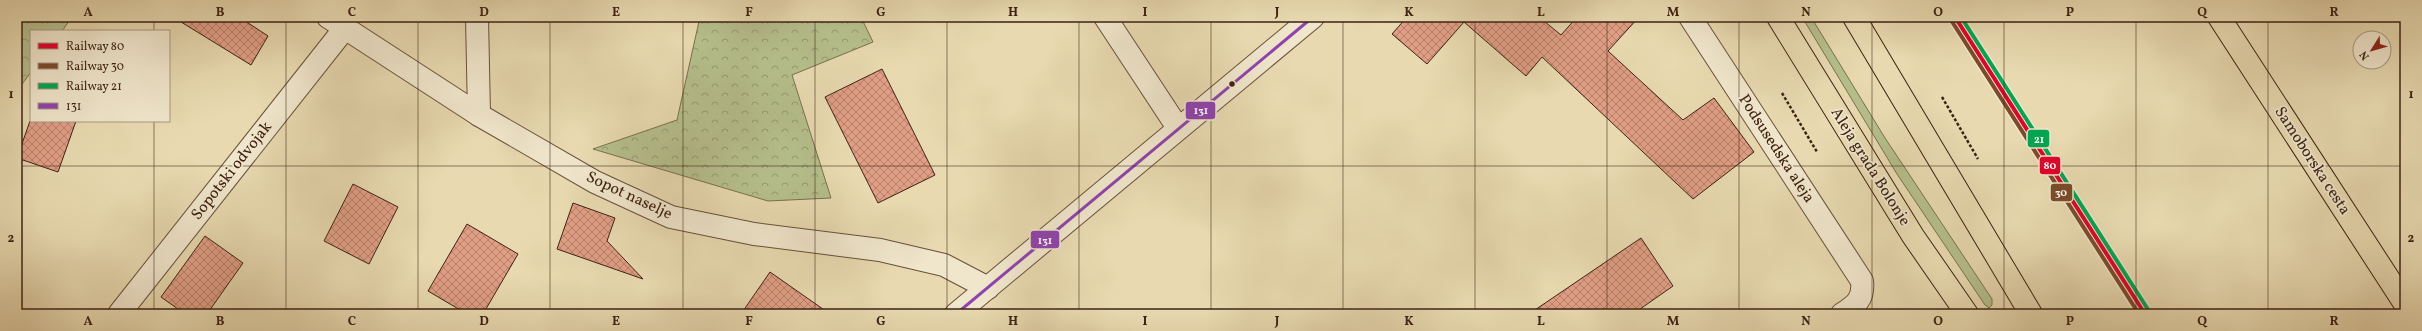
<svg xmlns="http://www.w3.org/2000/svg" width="2422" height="331" viewBox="0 0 2422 331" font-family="Vollkorn,serif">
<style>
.green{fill:#b5bf8c;stroke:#797050}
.forest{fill:url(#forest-crowns);stroke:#797050}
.building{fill:url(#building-cross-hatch);stroke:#3d2213}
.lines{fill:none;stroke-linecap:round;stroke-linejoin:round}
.minor-casing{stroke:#68503a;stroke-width:24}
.major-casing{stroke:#3d2213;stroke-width:24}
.path{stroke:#3d2213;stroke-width:2.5;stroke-dasharray:3 2;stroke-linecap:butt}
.minor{stroke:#f0e6cc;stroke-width:22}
.major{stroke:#e8d9b0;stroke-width:22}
.bus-1-casing{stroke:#f0e6cc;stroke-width:6}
.bus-1{stroke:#8e44ad;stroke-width:3}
.rail-1-casing{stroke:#f0e6cc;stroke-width:7}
.rail-2-casing{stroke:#f0e6cc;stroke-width:7}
.rail-3-casing{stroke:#f0e6cc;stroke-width:7}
.rail-1{stroke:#e4002b;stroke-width:4}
.rail-2{stroke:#7a4b2a;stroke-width:4}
.rail-3{stroke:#00a651;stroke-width:4}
.grid{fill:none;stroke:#3d2213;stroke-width:1;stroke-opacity:0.55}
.bus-dot{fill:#3d2213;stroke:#f0e6cc;stroke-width:1.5}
.labels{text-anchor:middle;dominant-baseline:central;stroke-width:3.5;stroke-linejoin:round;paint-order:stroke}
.street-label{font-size:16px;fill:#3d2213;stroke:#f0e6cc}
.line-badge{stroke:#f0e6cc;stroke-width:1.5}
.badge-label{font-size:11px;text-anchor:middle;font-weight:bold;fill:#fff}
.neatline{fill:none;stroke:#3d2213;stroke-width:1.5}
.grid-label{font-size:13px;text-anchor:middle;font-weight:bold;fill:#3d2213}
</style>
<defs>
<pattern id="forest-crowns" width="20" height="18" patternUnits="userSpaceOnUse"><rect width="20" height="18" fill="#b5bf8c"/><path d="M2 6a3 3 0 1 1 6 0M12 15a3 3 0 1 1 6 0" fill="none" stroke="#949b71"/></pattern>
<pattern id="building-cross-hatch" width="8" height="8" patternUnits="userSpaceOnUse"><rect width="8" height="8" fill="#e09e85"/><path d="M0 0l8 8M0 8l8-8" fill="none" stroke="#b7806c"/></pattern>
</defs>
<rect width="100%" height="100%" fill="#e8d9b0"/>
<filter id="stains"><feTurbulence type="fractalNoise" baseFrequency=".005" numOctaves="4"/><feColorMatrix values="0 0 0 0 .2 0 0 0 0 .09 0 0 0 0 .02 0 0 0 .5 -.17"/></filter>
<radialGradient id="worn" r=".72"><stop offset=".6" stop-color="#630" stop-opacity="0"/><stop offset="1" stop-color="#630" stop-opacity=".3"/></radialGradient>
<polygon class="green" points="1802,17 1811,17 1885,138 1992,299 1992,305 1989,308 1985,305 1897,174"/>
<g class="forest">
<polygon points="17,17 72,17 62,31 31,31 31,72 17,91"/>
<polygon points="700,17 861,17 873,42 792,75 831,198 768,201 593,149 677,120"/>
</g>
<g class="building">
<polygon points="173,17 239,17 268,36 251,65"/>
<polygon points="1407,17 1539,17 1561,35 1577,17 1639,17 1608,51 1683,120 1714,98 1754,152 1693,199 1542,57 1526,76 1464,22 1427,64 1392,34"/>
<polygon points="882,69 935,175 878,203 825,97"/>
<polygon points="30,121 76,121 58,172 17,158"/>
<polygon points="353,184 398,207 369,264 324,241"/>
<polygon points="573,203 615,218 607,241 643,279 557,249"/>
<polygon points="467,224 518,254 483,314 467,314 428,291"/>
<polygon points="205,236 243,263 207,314 185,314 161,297"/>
<polygon points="1641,238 1673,286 1633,314 1529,314"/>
<polygon points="770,272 830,314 741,314"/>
</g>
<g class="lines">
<defs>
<g id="minor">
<polyline points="328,17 479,115 595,182 671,217 754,234 880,250 944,265 988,288"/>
<polyline points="477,17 479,115"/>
<polyline points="1105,17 1178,128"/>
<path d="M 1690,17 L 1862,281 C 1864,299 1856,305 1842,314"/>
<polyline points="119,314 345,28"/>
<polyline points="956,314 1313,17"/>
</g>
<g id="major">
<polyline points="1778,17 1913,236 1967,314"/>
<polyline points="1854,17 2031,314"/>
<polyline points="2219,17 2405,304"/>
</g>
</defs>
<use href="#minor" class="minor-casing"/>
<use href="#major" class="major-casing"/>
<g class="path">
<polyline points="1782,93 1817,152"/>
<polyline points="1942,97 1978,159"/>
</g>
<use href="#minor" class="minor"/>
<use href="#major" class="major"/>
<defs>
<polyline id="bus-1" points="956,314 1313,17"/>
</defs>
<use href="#bus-1" class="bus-1-casing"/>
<use href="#bus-1" class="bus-1"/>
<defs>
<polyline id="rail-1" points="1955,17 2145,314"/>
<polyline id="rail-2" points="1951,20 2139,314"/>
<polyline id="rail-3" points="1961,17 2149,311"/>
</defs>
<use href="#rail-1" class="rail-1-casing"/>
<use href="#rail-2" class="rail-2-casing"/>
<use href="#rail-3" class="rail-3-casing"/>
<use href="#rail-1" class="rail-1"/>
<use href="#rail-2" class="rail-2"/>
<use href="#rail-3" class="rail-3"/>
</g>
<path class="grid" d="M 154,17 L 154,31M 286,17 L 286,314M 418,17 L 418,314M 550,17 L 550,314M 683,17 L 683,314M 815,17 L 815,314M 947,17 L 947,314M 1079,17 L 1079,314M 1211,17 L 1211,314M 1343,17 L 1343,314M 1475,17 L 1475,314M 1607,17 L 1607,314M 1739,17 L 1739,314M 1872,17 L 1872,314M 2004,17 L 2004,314M 2136,17 L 2136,314M 2268,17 L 2268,314M 154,121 L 154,314M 17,166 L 2405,166"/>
<circle class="bus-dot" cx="1232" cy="84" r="3.5"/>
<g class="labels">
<g class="street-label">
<text transform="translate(1776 149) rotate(57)">Podsusedska aleja</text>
<text transform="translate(2312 161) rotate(57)">Samoborska cesta</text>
<text transform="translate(1870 167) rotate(58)">Aleja grada Bolonje</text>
<text transform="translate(232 171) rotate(-52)">Sopotski odvojak</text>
<text transform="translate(629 196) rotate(25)">Sopot naselje</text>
</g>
</g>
<g class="line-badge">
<rect x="1185" y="101" width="31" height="19" rx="4" fill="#8e44ad"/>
<rect x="2027" y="129" width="23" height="19" rx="4" fill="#00a651"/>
<rect x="2039" y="156" width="22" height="19" rx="4" fill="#e4002b"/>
<rect x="2050" y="183" width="23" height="19" rx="4" fill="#7a4b2a"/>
<rect x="1030" y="230" width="30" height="19" rx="4" fill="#8e44ad"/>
</g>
<g class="badge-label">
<text x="1201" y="114">131</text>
<text x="2039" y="143">21</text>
<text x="2050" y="169">80</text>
<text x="2061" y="196">30</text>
<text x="1045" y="244">131</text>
</g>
<rect width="2422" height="331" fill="none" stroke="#e8d9b0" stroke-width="44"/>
<rect x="30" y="30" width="140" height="92" fill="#f0e6cc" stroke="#a89882"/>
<rect x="38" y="43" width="20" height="6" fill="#e4002b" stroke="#a89882"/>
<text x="66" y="50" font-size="12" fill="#3d2213">Railway 80</text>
<rect x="38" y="63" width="20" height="6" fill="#7a4b2a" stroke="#a89882"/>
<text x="66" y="70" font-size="12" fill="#3d2213">Railway 30</text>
<rect x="38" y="83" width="20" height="6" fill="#00a651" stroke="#a89882"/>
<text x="66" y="90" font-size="12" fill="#3d2213">Railway 21</text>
<rect x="38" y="103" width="20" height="6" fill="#8e44ad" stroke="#a89882"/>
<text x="66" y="110" font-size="12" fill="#3d2213">131</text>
<g transform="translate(2372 50) rotate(233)"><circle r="19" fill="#f0e6cc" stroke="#a89882"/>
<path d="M0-3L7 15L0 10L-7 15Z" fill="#8f2418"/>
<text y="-6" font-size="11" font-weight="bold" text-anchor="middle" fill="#3d2213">N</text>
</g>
<rect x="22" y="22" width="2378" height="287" class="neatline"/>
<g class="grid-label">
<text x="88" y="16">A</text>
<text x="220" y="16">B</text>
<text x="352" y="16">C</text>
<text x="484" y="16">D</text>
<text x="616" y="16">E</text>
<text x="749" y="16">F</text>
<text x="881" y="16">G</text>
<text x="1013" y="16">H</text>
<text x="1145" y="16">I</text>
<text x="1277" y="16">J</text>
<text x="1409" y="16">K</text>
<text x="1541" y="16">L</text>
<text x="1673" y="16">M</text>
<text x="1806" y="16">N</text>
<text x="1938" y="16">O</text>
<text x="2070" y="16">P</text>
<text x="2202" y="16">Q</text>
<text x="2334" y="16">R</text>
<text x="11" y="98">1</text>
<text x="2411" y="98">1</text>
<text x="11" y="242">2</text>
<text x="2411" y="242">2</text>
<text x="88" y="325">A</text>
<text x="220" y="325">B</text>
<text x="352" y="325">C</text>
<text x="484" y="325">D</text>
<text x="616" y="325">E</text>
<text x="749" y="325">F</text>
<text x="881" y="325">G</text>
<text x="1013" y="325">H</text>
<text x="1145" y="325">I</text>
<text x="1277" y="325">J</text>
<text x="1409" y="325">K</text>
<text x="1541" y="325">L</text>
<text x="1673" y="325">M</text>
<text x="1806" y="325">N</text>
<text x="1938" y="325">O</text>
<text x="2070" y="325">P</text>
<text x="2202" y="325">Q</text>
<text x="2334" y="325">R</text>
</g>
<rect width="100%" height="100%" filter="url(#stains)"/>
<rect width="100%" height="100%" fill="url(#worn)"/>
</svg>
